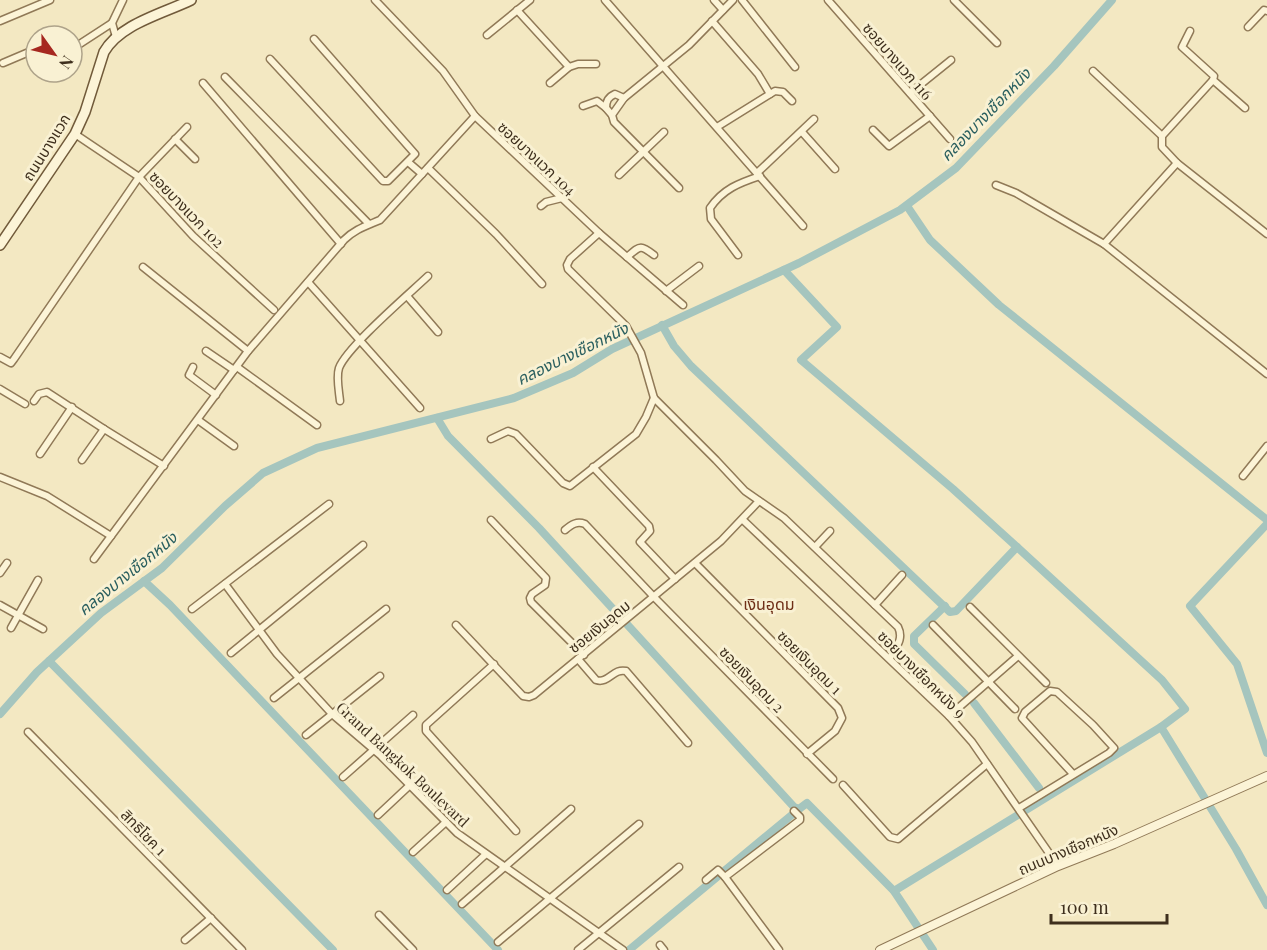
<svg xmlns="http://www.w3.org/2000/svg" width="1267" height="950" viewBox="0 0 1267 950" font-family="'Playfair Display','Noto Sans Thai',serif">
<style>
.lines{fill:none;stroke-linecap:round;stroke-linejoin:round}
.canal{stroke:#a5c5be;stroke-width:8}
.minor-casing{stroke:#907957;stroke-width:9}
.tertiary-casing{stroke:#907957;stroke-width:10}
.secondary-casing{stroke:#715a3a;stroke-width:12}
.minor{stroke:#fcf4d7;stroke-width:6}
.tertiary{stroke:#fcf4d7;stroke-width:8}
.secondary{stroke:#fcf4d7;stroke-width:9}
.labels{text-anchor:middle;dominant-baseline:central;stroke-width:6;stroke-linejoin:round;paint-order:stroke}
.street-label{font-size:15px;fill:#3e2f1d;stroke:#f9f1d3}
.water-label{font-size:16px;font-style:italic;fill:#2a5f5f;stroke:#f9f1d3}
.neighbourhood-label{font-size:16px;fill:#6f2f17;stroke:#f9f1d3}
</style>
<rect width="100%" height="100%" fill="#f3e8c2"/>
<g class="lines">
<g class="canal">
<polyline points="907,206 930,240 999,305 1267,520"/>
<polyline points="784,270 837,327 801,360 953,489 1017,547 1162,680 1185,709 1161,727 1236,849 1267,905"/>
<polyline points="662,325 674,346 691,366 950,612 956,611 1017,547"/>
<polyline points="437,418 448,436 539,528 794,807 799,809 807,803 894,891 933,950"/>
<polyline points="1267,524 1190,606 1237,664 1267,753"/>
<polyline points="144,581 170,605 498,950"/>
<polyline points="945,606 914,636 914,644 965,694"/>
<polyline points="49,661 333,950"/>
<polyline points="974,703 1039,788"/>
<polyline points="0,714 37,672 101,613 162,568 225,506 263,473 317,448 514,398 573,373 612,349 799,263 900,210 956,168 1054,66 1112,0"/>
<polyline points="894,891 1161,727"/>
<polyline points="629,950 799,809"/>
</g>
<defs>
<g id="minor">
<polyline points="375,0 443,71 475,116 599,233 683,305"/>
<polyline points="605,0 803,226"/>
<polyline points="714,0 723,10"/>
<polyline points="742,0 795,67"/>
<polyline points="828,0 950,139"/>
<polyline points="954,0 997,43"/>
<polyline points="517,10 569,67 578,64 596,64"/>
<polyline points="0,21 50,0"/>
<polyline points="712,21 758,74 770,94"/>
<polyline points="1248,27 1264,10 1267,11"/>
<polyline points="1190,31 1182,47 1214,76 1213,80 1245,108"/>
<polyline points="487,35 530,0"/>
<polyline points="116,37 112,23 123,0"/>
<polyline points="72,49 112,23"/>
<polyline points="270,59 383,181 388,181 415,154 314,39"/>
<polyline points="3,63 36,49"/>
<polyline points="1093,71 1162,136"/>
<polyline points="225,77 368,223"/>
<polyline points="1213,80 1162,136 1162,147 1177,163 1267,234"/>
<polyline points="203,83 341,244"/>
<polyline points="550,83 569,67"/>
<polyline points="910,93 951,60"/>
<polyline points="583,106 597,101 606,108"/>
<path d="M 612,115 L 606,108 C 606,101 608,97 615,94 L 624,98"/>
<polyline points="717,127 775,91 783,92 792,101"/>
<polyline points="873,130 889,146 930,116"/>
<polyline points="802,132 835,169"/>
<polyline points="75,134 139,177 193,236 274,310"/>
<polyline points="175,139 195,159"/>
<polyline points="408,162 422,174"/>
<polyline points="1177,163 1104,244 1267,374"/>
<polyline points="428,168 496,234 542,284"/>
<polyline points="757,173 814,119"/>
<polyline points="619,175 664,132"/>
<polyline points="996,185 1016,193 1104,244"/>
<polyline points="679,188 614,122 612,115 624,98 689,45 733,0"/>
<polyline points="541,206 546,202 562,198"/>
<path d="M 599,233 L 570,259 L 567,265 L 568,269 L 626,326 L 641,353 L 654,398 L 716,460 L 745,491 L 784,518 L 898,627 C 904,639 896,647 890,658"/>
<path d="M 738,255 L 711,219 L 710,208 C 723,189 739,183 760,176"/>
<path d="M 627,257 C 640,246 640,244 654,255"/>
<polyline points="143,267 248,351"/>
<polyline points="308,282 420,408"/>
<polyline points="666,291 699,266"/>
<polyline points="407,296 438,332"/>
<polyline points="206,351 234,370"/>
<polyline points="0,357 11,363 14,359 139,177 187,127"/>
<polyline points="193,367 189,375 216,395"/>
<polyline points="237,367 317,425"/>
<polyline points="0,389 25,404"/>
<polyline points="34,401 39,394 47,392 104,429"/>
<path d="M 340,401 C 339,391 336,377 339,368 C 347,347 409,294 428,276"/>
<polyline points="198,420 234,446"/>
<polyline points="491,439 508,431 516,434 563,483 570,486 636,434 646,417 654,398"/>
<polyline points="40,454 72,407"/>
<polyline points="82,460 104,429 164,466"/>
<polyline points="593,467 649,526 650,531 640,542 675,579"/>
<polyline points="1243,476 1267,446"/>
<polyline points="0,477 47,496 111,536"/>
<polyline points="491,520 546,578 545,585 532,594 530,598 531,602 584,655"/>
<polyline points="743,520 949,716 972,742 1058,866"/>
<path d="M 565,530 C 572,524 577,521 585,524 L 654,597 L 833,779"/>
<polyline points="815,547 830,531"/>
<path d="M 94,559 L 248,351 L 344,240 C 355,229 366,226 380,220 L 475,116"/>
<polyline points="695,563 838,708 842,718 835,731 807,754"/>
<polyline points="0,573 7,563"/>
<polyline points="225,584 277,654 332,714 380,755 457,833 623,950"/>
<polyline points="0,605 43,629"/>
<polyline points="875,605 902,575"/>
<polyline points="970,607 1046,683"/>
<polyline points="192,609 329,504"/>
<polyline points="456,625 523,696 529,697 534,695 721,541 759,501"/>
<polyline points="933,625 1015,709"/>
<polyline points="11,628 38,580"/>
<polyline points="231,653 363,545"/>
<path d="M 578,659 L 596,680 C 609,684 613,668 626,671 L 688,743"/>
<polyline points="494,664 426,725 426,731 516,831"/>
<polyline points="274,698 386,609"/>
<polyline points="949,716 1018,656"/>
<polyline points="28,732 242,950"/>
<polyline points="306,735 380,676"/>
<polyline points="343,777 413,715"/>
<polyline points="843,785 890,837 898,839 987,764"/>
<polyline points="1019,808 1109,753 1114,748 1093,725 1057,692 1050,691 1025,712 1022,718 1073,774"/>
<polyline points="378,815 410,785"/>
<polyline points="413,852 446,822"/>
<polyline points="706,880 718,870 725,877"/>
<polyline points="447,890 486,854"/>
<polyline points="462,904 571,809"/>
<polyline points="379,915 413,950"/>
<polyline points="185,940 211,918"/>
<polyline points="498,942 639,824"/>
<polyline points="660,945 664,950"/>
<polyline points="578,950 679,867"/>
<polyline points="779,950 725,877 800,820 800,817 794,811"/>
</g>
<polyline id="tertiary" points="880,950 1058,866 1114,844 1267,776"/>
<path id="secondary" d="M 0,245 L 75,134 L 85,112 L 104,52 C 120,24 162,14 191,0"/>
</defs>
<use href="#minor" class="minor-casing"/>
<use href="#tertiary" class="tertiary-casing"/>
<use href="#secondary" class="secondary-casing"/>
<use href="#minor" class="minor"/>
<use href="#tertiary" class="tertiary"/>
<use href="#secondary" class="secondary"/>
</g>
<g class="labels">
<g class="street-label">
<text transform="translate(898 61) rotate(49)">ซอยบางแวก 116</text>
<text transform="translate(46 147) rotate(-58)">ถนนบางแวก</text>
<text transform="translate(537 158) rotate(43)">ซอยบางแวก 104</text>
<text transform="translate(187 209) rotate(46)">ซอยบางแวก 102</text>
<text transform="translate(599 626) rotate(-39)">ซอยเงินอุดม</text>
<text transform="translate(810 662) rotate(45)">ซอยเงินอุดม 1</text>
<text transform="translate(922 674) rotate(45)">ซอยบางเชือกหนัง 9</text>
<text transform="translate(752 679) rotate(46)">ซอยเงินอุดม 2</text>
<text transform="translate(403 764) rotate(43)">Grand Bangkok Boulevard</text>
<text transform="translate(144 832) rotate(46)">สิทธิโชค 1</text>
<text transform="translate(1068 849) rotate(-23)">ถนนบางเชือกหนัง</text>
</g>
<g class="water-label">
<text transform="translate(985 114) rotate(-46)">คลองบางเชือกหนัง</text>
<text transform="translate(572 353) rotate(-26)">คลองบางเชือกหนัง</text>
<text transform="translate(127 573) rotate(-39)">คลองบางเชือกหนัง</text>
</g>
<g class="neighbourhood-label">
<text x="769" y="603">เงินอุดม</text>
</g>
</g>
<g transform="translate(54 54) rotate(124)"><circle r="28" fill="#f9f1d3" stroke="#aea38a" stroke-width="1.5"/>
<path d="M0-4.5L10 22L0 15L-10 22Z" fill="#a62820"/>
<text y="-9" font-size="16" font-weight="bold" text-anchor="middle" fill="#3e2f1d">N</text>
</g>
<path d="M1051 914v9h116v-9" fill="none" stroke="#3e2f1d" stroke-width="3"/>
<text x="1060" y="914" font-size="18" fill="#3e2f1d" stroke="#f9f1d3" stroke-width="4.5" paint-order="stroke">100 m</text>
</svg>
